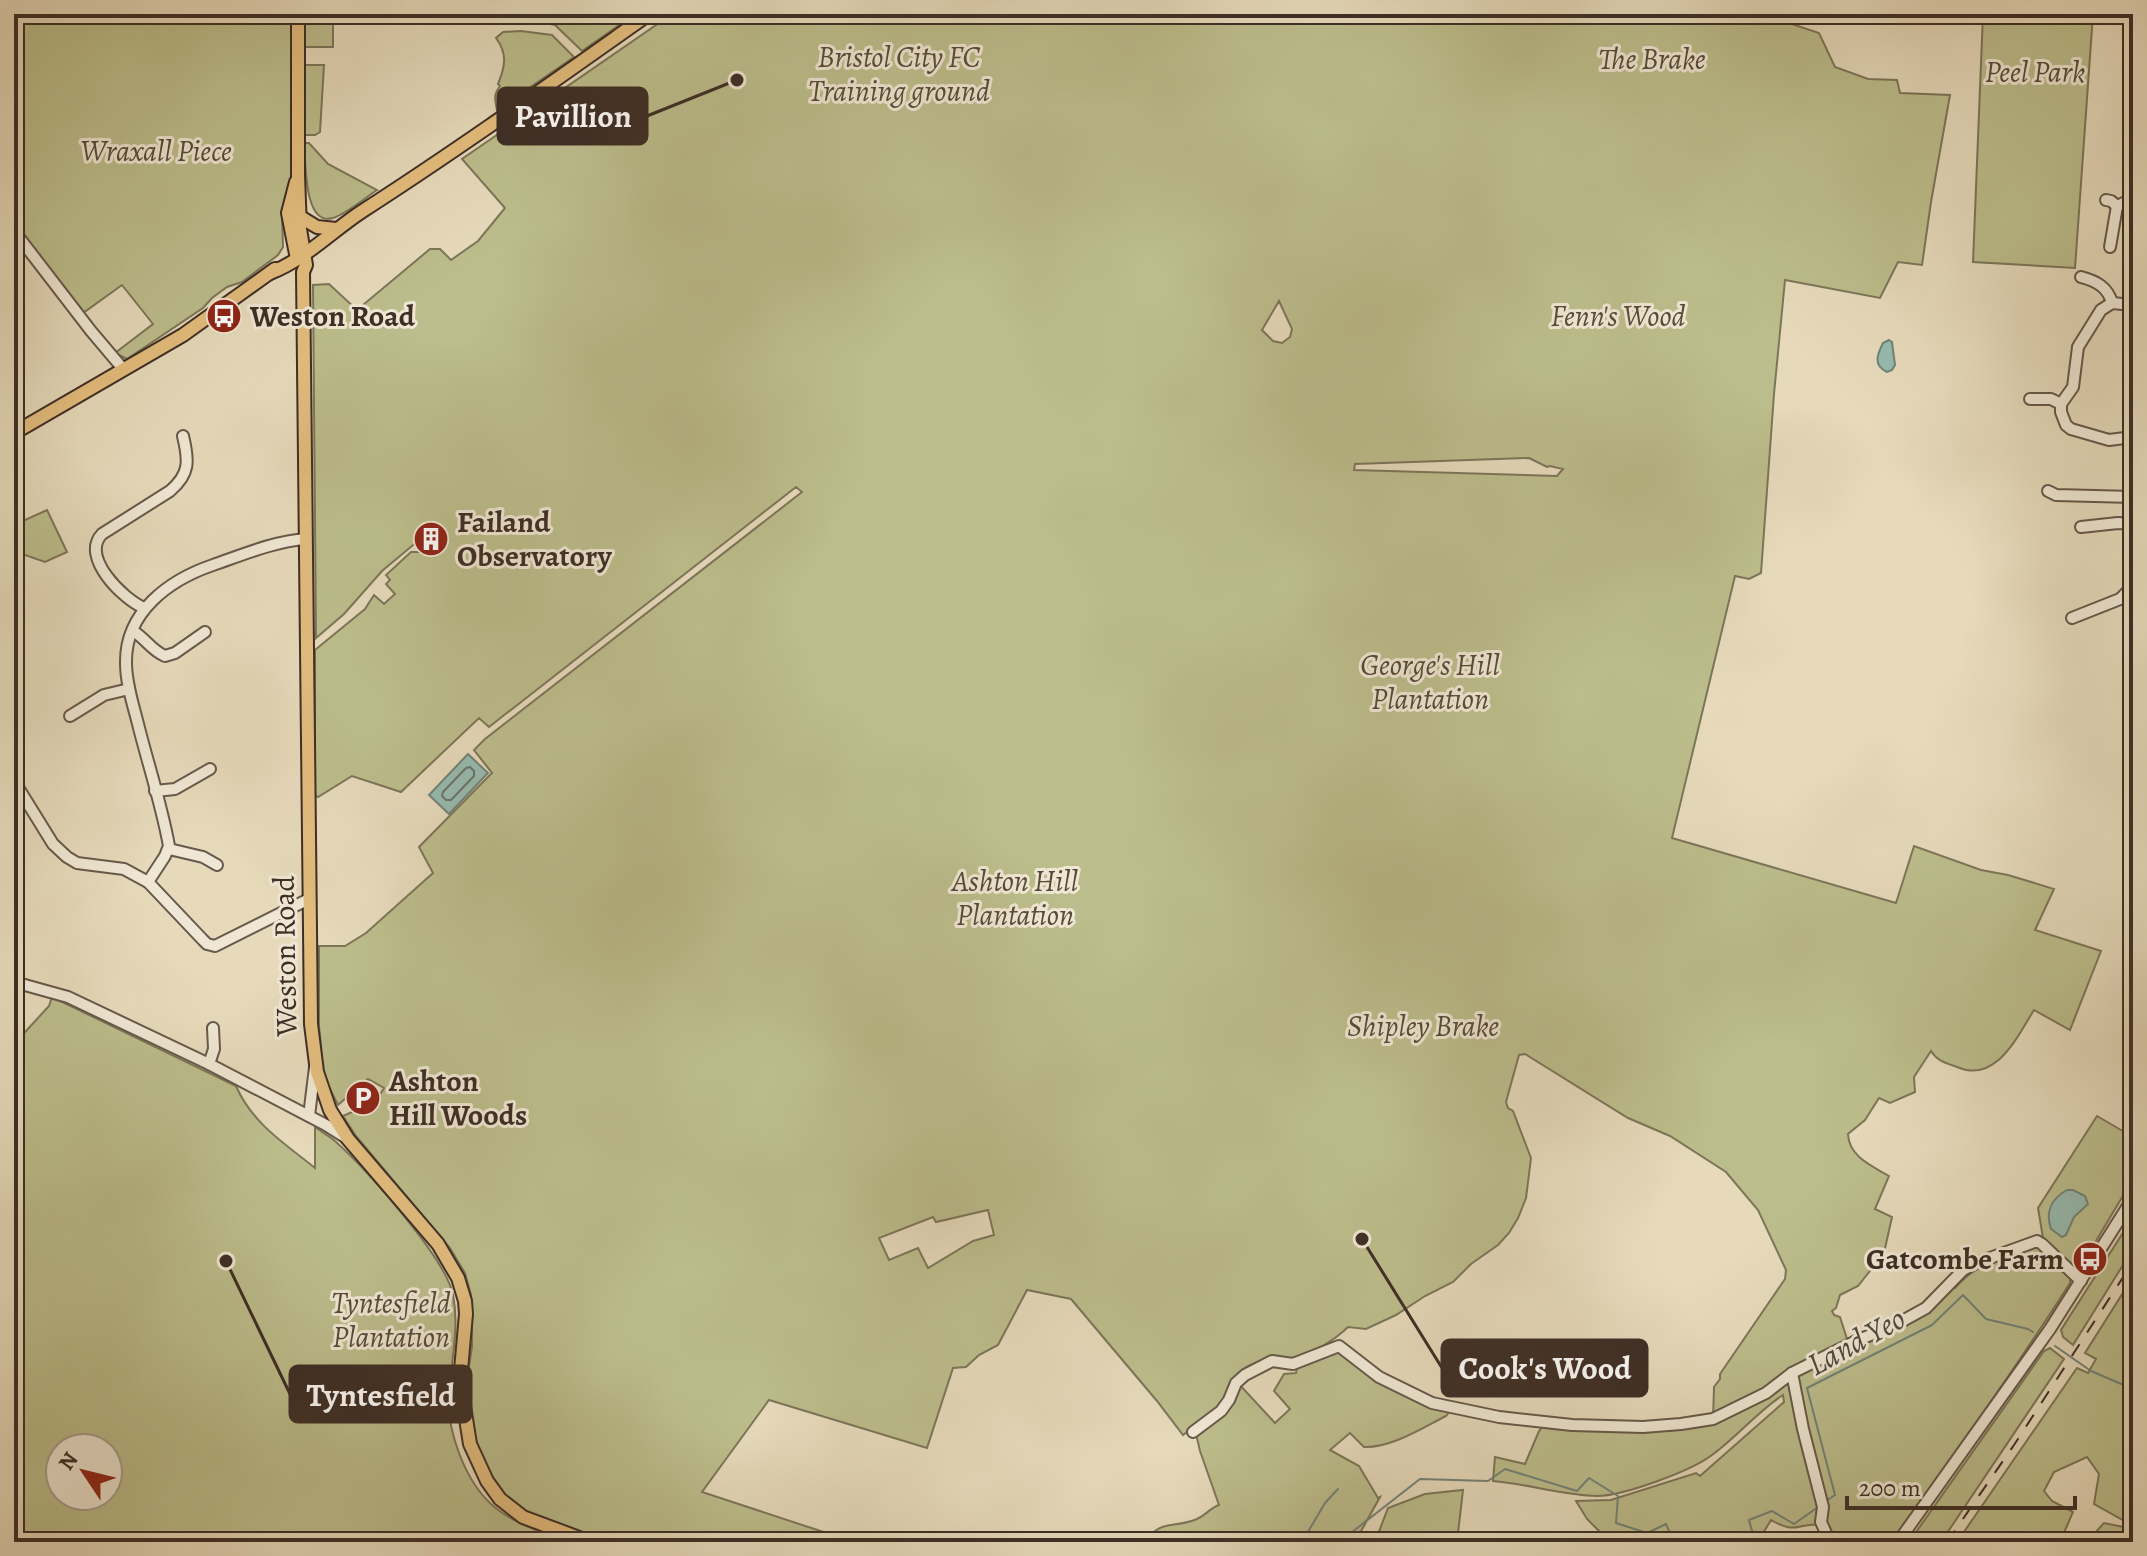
<svg xmlns="http://www.w3.org/2000/svg" width="2147" height="1556" viewBox="0 0 2147 1556" font-family="Alegreya,serif">
<style>
.green{fill:#bcbd8c;stroke:#7c7659;stroke-width:2;fill-rule:evenodd}
.water{fill:#96bbaf;stroke:#728378;stroke-width:2}
.lines{fill:none;stroke-linecap:round;stroke-linejoin:round}
.shore{stroke:#6a746a;stroke-width:2}
.stream{stroke:#728378;stroke-width:2}
.minor-casing{stroke:#67594b;stroke-width:14}
.major-casing{stroke:#3d2e26;stroke-width:16}
.minor{stroke:#efe7d3;stroke-width:10}
.major{stroke:#e3bd7e;stroke-width:12}
.rail{stroke:#3d2e26;stroke-width:2;stroke-dasharray:14 14;stroke-linecap:butt}
.labels{text-anchor:middle;dominant-baseline:central;stroke-width:6;stroke-linejoin:round;paint-order:stroke}
.park-label{font-size:30px;font-style:italic;fill:#564b3a;stroke:#efe7d3}
.poi-label{font-size:30px;font-weight:bold;fill:#3d2e26;stroke:#efe7d3;text-anchor:start}
.street-label{font-size:30px;fill:#3d2e26;stroke:#efe7d3}
.water-label{font-size:32px;font-style:italic;fill:#4f4a41;stroke:#efe7d3}
.leader{fill:none;stroke:#3d2e26;stroke-width:3}
.callout-dot{fill:#3d2e26;stroke:#efe7d3;stroke-width:3}
.callout{fill:#3d2e26;stroke:#3d2e26;stroke-width:3}
.callout-label{font-size:32px;text-anchor:middle;font-weight:bold;fill:#fff}
</style>
<rect width="100%" height="100%" fill="#e6dabb"/>
<filter id="stains"><feTurbulence type="fractalNoise" baseFrequency=".0025" numOctaves="4"/><feColorMatrix values="0 0 0 0 .2 0 0 0 0 .09 0 0 0 0 .02 0 0 0 .5 -.17"/></filter>
<radialGradient id="worn" r=".72"><stop offset=".6" stop-color="#630" stop-opacity="0"/><stop offset="1" stop-color="#630" stop-opacity=".3"/></radialGradient>
<g class="green">
<polygon points="14,14 291,14 292,176 282,211 283,247 278,255 242,282 227,287 212,298 203,308 127,359 115,353 153,324 122,285 83,313 14,223"/>
<rect x="305" y="14" width="28" height="33"/>
<polygon points="508,14 635,14 582,51 555,25 511,16"/>
<path d="M 672,14 L 1769,14 L 1768,16 L 1819,33 L 1835,67 L 1868,79 L 1897,80 L 1900,93 L 1950,95 L 1931,202 L 1922,265 L 1898,262 L 1880,298 L 1785,280 L 1774,394 L 1761,573 L 1749,579 L 1735,576 L 1672,838 L 1896,903 L 1914,846 L 1981,870 L 2008,875 L 2054,889 L 2035,930 L 2101,951 L 2070,1030 L 2034,1010 C 2017,1037 1996,1084 1957,1067 C 1946,1063 1937,1061 1931,1051 L 1914,1077 L 1915,1092 L 1890,1103 L 1879,1098 L 1865,1120 L 1848,1134 C 1849,1157 1872,1166 1889,1176 L 1875,1209 L 1892,1217 L 1884,1253 L 1858,1286 L 1840,1295 L 1836,1308 L 1832,1311 L 1834,1315 L 1840,1317 L 1848,1342 L 1911,1314 L 1950,1287 L 1955,1288 C 1978,1262 2000,1258 2031,1246 L 2039,1247 L 2043,1249 L 2070,1278 L 2070,1283 C 2014,1371 1953,1457 1892,1542 L 1834,1542 L 1818,1525 C 1796,1523 1797,1535 1771,1520 L 1762,1535 L 1773,1542 L 1610,1542 L 1587,1519 L 1576,1501 L 1611,1500 L 1696,1473 L 1700,1476 L 1784,1402 L 1783,1395 C 1757,1412 1737,1437 1712,1455 C 1691,1471 1623,1496 1597,1496 C 1562,1495 1528,1484 1493,1481 L 1495,1457 L 1525,1464 L 1539,1431 L 1544,1425 L 1626,1431 L 1670,1431 L 1713,1420 L 1714,1387 L 1720,1379 L 1720,1374 L 1785,1279 L 1786,1270 L 1758,1210 L 1726,1172 L 1670,1136 L 1628,1118 L 1525,1054 L 1519,1055 L 1506,1102 L 1508,1108 L 1513,1111 L 1531,1158 L 1526,1198 L 1518,1218 L 1509,1233 L 1498,1245 L 1471,1264 L 1453,1282 L 1425,1296 L 1396,1315 L 1366,1329 L 1348,1327 C 1336,1339 1312,1354 1295,1358 C 1277,1362 1263,1357 1246,1367 C 1230,1377 1230,1395 1217,1408 C 1208,1418 1194,1427 1183,1435 L 1157,1401 L 1071,1299 L 1027,1290 L 998,1345 L 979,1355 L 966,1367 L 953,1368 L 927,1448 L 769,1400 L 702,1492 L 854,1542 L 606,1542 L 527,1512 L 501,1494 L 475,1449 L 466,1386 L 472,1347 L 472,1318 L 471,1295 L 465,1273 L 450,1248 L 356,1136 L 343,1116 L 375,1102 L 384,1088 L 368,1079 L 338,1105 L 324,1077 L 319,1026 L 319,946 L 345,946 L 366,933 L 433,873 L 419,847 L 492,773 L 474,750 L 485,739 L 802,492 L 796,487 L 489,727 L 479,718 L 401,792 L 352,776 L 318,797 L 315,795 L 315,650 L 365,609 L 374,595 L 384,604 L 395,594 L 386,584 L 390,580 L 386,575 L 411,552 L 424,552 L 437,540 L 433,531 L 425,535 L 382,571 L 344,614 L 316,638 L 313,285 L 329,284 L 357,310 L 430,249 L 440,249 L 451,260 L 478,241 L 505,208 L 462,159 ZM 1279,301 L 1292,329 L 1290,337 L 1282,343 L 1273,341 L 1262,330 ZM 1529,458 L 1547,467 L 1550,466 L 1563,469 L 1557,476 L 1354,470 L 1355,464 ZM 988,1210 L 994,1235 L 973,1241 L 928,1268 L 918,1248 L 889,1260 L 879,1238 L 933,1217 L 936,1222 Z"/>
<polygon points="1983,14 2093,14 2075,268 1973,262"/>
<path d="M 521,31 L 552,35 L 574,57 L 497,110 C 495,100 493,95 500,86 L 498,84 C 505,67 508,54 496,38 L 503,32 Z"/>
<polygon points="305,65 324,65 320,132 315,135 305,135"/>
<path d="M 304,143 L 309,143 L 328,164 L 377,190 C 365,198 346,214 333,218 C 303,227 306,160 304,143 Z"/>
<polygon points="47,510 67,552 45,562 22,554 14,536 14,525"/>
<path d="M 52,997 L 236,1086 C 252,1123 284,1143 315,1168 L 315,1127 C 322,1132 329,1136 335,1141 C 365,1168 446,1258 453,1295 C 460,1330 450,1364 449,1399 C 448,1416 453,1437 459,1453 C 481,1512 512,1521 567,1542 L 14,1542 L 14,1044 L 49,1006 ZM 60,1448 L 108,1448 L 108,1496 L 60,1496 Z"/>
<polygon points="2097,1116 2133,1137 2133,1179 2081,1266 2078,1268 2071,1266 2043,1238 2038,1208"/>
<polygon points="2133,1217 2133,1249 2073,1345 2063,1337 2061,1330"/>
<polygon points="2133,1277 2133,1542 2094,1542 2093,1535 2104,1523 2129,1528 2126,1522 2094,1504 2099,1474 2087,1457 2054,1472 2044,1491 2052,1501 2073,1512 2060,1542 1957,1542 2077,1368 2088,1373 2096,1359 2085,1353"/>
<polygon points="2050,1348 2064,1359 1941,1542 1909,1542 2044,1351"/>
<path d="M 1339,1349 C 1375,1377 1404,1400 1450,1411 L 1446,1416 C 1422,1428 1391,1448 1364,1447 L 1350,1433 L 1330,1450 L 1359,1466 L 1378,1498 L 1380,1497 L 1355,1542 L 1144,1542 C 1163,1518 1173,1529 1197,1519 C 1206,1515 1210,1508 1219,1505 L 1200,1451 L 1196,1434 L 1238,1383 L 1275,1423 L 1290,1409 L 1274,1391 L 1284,1374 L 1296,1373 L 1297,1368 Z"/>
<polygon points="1463,1490 1457,1542 1375,1542 1388,1508 1425,1494"/>
</g>
<g class="water">
<path d="M 1889,340 L 1892,342 L 1895,365 L 1892,370 L 1887,372 C 1873,365 1877,355 1883,343 Z"/>
<polygon points="468,754 488,773 449,814 429,795"/>
<path d="M 2067,1190 L 2073,1190 L 2085,1196 L 2088,1204 L 2074,1217 L 2066,1235 L 2062,1237 L 2051,1229 C 2045,1211 2051,1199 2067,1190 Z"/>
</g>
<g class="lines">
<polygon class="shore" points="470,767 474,771 474,776 451,800 446,800 442,796 443,792 466,768"/>
<g class="stream">
<polyline points="2055,1346 2091,1371 2133,1389"/>
<polyline points="1826,1501 1835,1495 1807,1388 1932,1325 1963,1295 1986,1319 2028,1329 2033,1332"/>
<polyline points="1302,1542 1325,1503 1338,1489"/>
<polyline points="1345,1542 1347,1536 1420,1479 1488,1481 1505,1469 1577,1491 1589,1478 1618,1496 1616,1523 1647,1533 1666,1524 1674,1542"/>
<polyline points="1755,1542 1749,1520 1772,1511 1794,1524 1818,1507"/>
</g>
<defs>
<g id="minor">
<polyline points="2106,200 2111,201 2117,206"/>
<polyline points="14,231 91,331 124,370"/>
<polyline points="2110,247 2117,206 2132,199"/>
<path d="M 2081,277 C 2096,281 2108,287 2112,303"/>
<polyline points="2133,305 2112,303 2101,310 2078,347 2073,387 2061,404 2061,412 2066,425 2071,429 2109,440 2133,437"/>
<polyline points="2133,382 2130,393 2133,400"/>
<polyline points="2030,399 2051,399 2061,404"/>
<polyline points="2048,491 2056,495 2133,497"/>
<polyline points="2081,527 2118,523 2133,524"/>
<path d="M 306,539 C 275,541 242,555 213,565 C 169,580 125,612 126,663 C 126,685 134,707 139,728 C 149,767 162,807 169,846 L 165,856 L 148,882 L 203,940 L 207,944 L 215,946 L 309,899"/>
<path d="M 144,608 C 123,599 80,557 102,534 L 170,491 C 190,474 189,461 183,436"/>
<polyline points="2072,618 2120,599 2133,586"/>
<path d="M 133,631 C 145,638 152,651 165,656 L 175,653 L 205,632"/>
<polyline points="70,716 104,695 129,689"/>
<polyline points="14,781 53,844 67,857 77,863 124,869 148,882"/>
<polyline points="155,791 175,789 210,769"/>
<polyline points="169,849 203,857 217,865"/>
<polyline points="14,982 68,997 209,1064 326,1125 345,1137"/>
<polyline points="209,1064 214,1049 213,1028"/>
<polyline points="309,1116 315,1067"/>
<polyline points="1792,1373 1803,1429 1823,1507 1821,1522 1830,1542"/>
<polyline points="1193,1432 1221,1411 1229,1400 1236,1383 1245,1375 1272,1361 1293,1364 1339,1346 1379,1377 1432,1403 1499,1417 1572,1425 1643,1427 1681,1424 1713,1419 1766,1393 1792,1373 1856,1341 1897,1324 1926,1308 1963,1270 1976,1263 2037,1241 2042,1244 2081,1281"/>
<polyline points="1898,1542 2050,1329 2133,1198"/>
</g>
<g id="major">
<polyline points="298,14 298,175 300,229 306,265 303,272 311,1024 317,1072 330,1110 348,1139 438,1244 458,1278 465,1301 466,1314 460,1381 470,1444 487,1481 500,1499 523,1517 590,1542"/>
<polyline points="296,182 288,213 296,254"/>
<polyline points="299,216 317,227 336,229"/>
<path d="M 270,273 C 304,260 331,232 361,212 C 459,149 554,81 649,14"/>
<polyline points="14,433 183,335 275,269"/>
</g>
</defs>
<use href="#minor" class="minor-casing"/>
<use href="#major" class="major-casing"/>
<use href="#minor" class="minor"/>
<use href="#major" class="major"/>
<polyline class="rail" points="1947,1542 2014,1445 2133,1262"/>
</g>
<defs>
<symbol id="bus-disc" viewBox="-11 -11 22 22"><circle r="9.5" fill="#8f2418" stroke="#efe7d3"/><path d="M-5-6H5V4H4V6H2V4H-2V6H-4V4H-5ZM-3.5-4V0h7V-4ZM-3.5 1.2v1.5H-2V1.2ZM2 1.2v1.5H3.5V1.2Z" fill="#fff"/></symbol>
<symbol id="building-disc" viewBox="-11 -11 22 22"><circle r="9.5" fill="#8f2418" stroke="#efe7d3"/><path d="M-4-6H4V6H1V3H-1V6H-4ZM-2.5-4.3h1.7v1.8h-1.7ZM.8-4.3h1.7v1.8H.8ZM-2.5-1h1.7V.8h-1.7ZM.8-1h1.7V.8H.8Z" fill="#fff"/></symbol>
<symbol id="parking-disc" viewBox="-11 -11 22 22"><circle r="9.5" fill="#8f2418" stroke="#efe7d3"/><path d="M-3.5-5.5H1a3.5 3.5 0 0 1 0 7H-1V5.5H-3.5ZM-1-3.4V-.6H.8a1.4 1.4 0 0 0 0-2.8Z" fill="#fff"/></symbol>
</defs>
<g fill-rule="evenodd">
<use href="#bus-disc" x="204" y="296" width="40" height="40"/>
<use href="#building-disc" x="411" y="519" width="40" height="40"/>
<use href="#parking-disc" x="343" y="1078" width="40" height="40"/>
<use href="#bus-disc" x="2070" y="1239" width="40" height="40"/>
</g>
<g class="labels">
<g class="park-label">
<text x="899" y="57">Bristol City FC<tspan x="899" dy="34">Training ground</tspan></text>
<text x="1652" y="59">The Brake</text>
<text x="2035" y="72">Peel Park</text>
<text x="156" y="151">Wraxall Piece</text>
<text x="1618" y="316">Fenn's Wood</text>
<text x="1430" y="665">George's Hill<tspan x="1430" dy="34">Plantation</tspan></text>
<text x="1015" y="881">Ashton Hill<tspan x="1015" dy="34">Plantation</tspan></text>
<text x="1423" y="1026">Shipley Brake</text>
<text x="391" y="1303">Tyntesfield<tspan x="391" dy="34">Plantation</tspan></text>
</g>
<g class="poi-label">
<text x="250" y="316">Weston Road</text>
<text x="457" y="522">Failand<tspan x="457" dy="34">Observatory</tspan></text>
<text x="389" y="1081">Ashton<tspan x="389" dy="34">Hill Woods</tspan></text>
<text x="2064" y="1259" text-anchor="end">Gatcombe Farm</text>
</g>
<g class="street-label">
<text transform="translate(285 956) rotate(-91)">Weston Road</text>
</g>
<g class="water-label">
<text transform="translate(1856 1341) rotate(-29)">Land Yeo</text>
</g>
</g>
<path class="leader" d="M737 80L647 116M1362 1239L1442 1368M226 1261L290 1394"/>
<g class="callout-dot">
<circle cx="737" cy="80" r="8"/>
<circle cx="1362" cy="1239" r="8"/>
<circle cx="226" cy="1261" r="8"/>
</g>
<g class="callout">
<rect x="498" y="88" width="149" height="56" rx="8"/>
<rect x="1442" y="1340" width="205" height="56" rx="8"/>
<rect x="290" y="1366" width="181" height="56" rx="8"/>
</g>
<g class="callout-label">
<text x="573" y="127">Pavillion</text>
<text x="1545" y="1379">Cook's Wood</text>
<text x="381" y="1406">Tyntesfield</text>
</g>
<rect width="2147" height="1556" fill="none" stroke="#e6dabb" stroke-width="48"/>
<rect x="16" y="16" width="2115" height="1524" fill="none" stroke="#3d2e26" stroke-width="4"/>
<rect x="24" y="24" width="2099" height="1508" fill="none" stroke="#3d2e26" stroke-width="2"/>
<g transform="translate(84 1472) rotate(305)"><circle r="38" fill="#efe7d3" stroke="#a89d8e" stroke-width="2"/>
<path d="M0-6L14 30L0 20L-14 30Z" fill="#8f2418"/>
<text y="-12" font-size="22" font-weight="bold" text-anchor="middle" fill="#3d2e26">N</text>
</g>
<path d="M1847 1496v12h228v-12" fill="none" stroke="#3d2e26" stroke-width="4"/>
<text x="1859" y="1496" font-size="24" fill="#3d2e26" stroke="#efe7d3" stroke-width="6" paint-order="stroke">200 m</text>
<rect width="100%" height="100%" filter="url(#stains)"/>
<rect width="100%" height="100%" fill="url(#worn)"/>
</svg>
